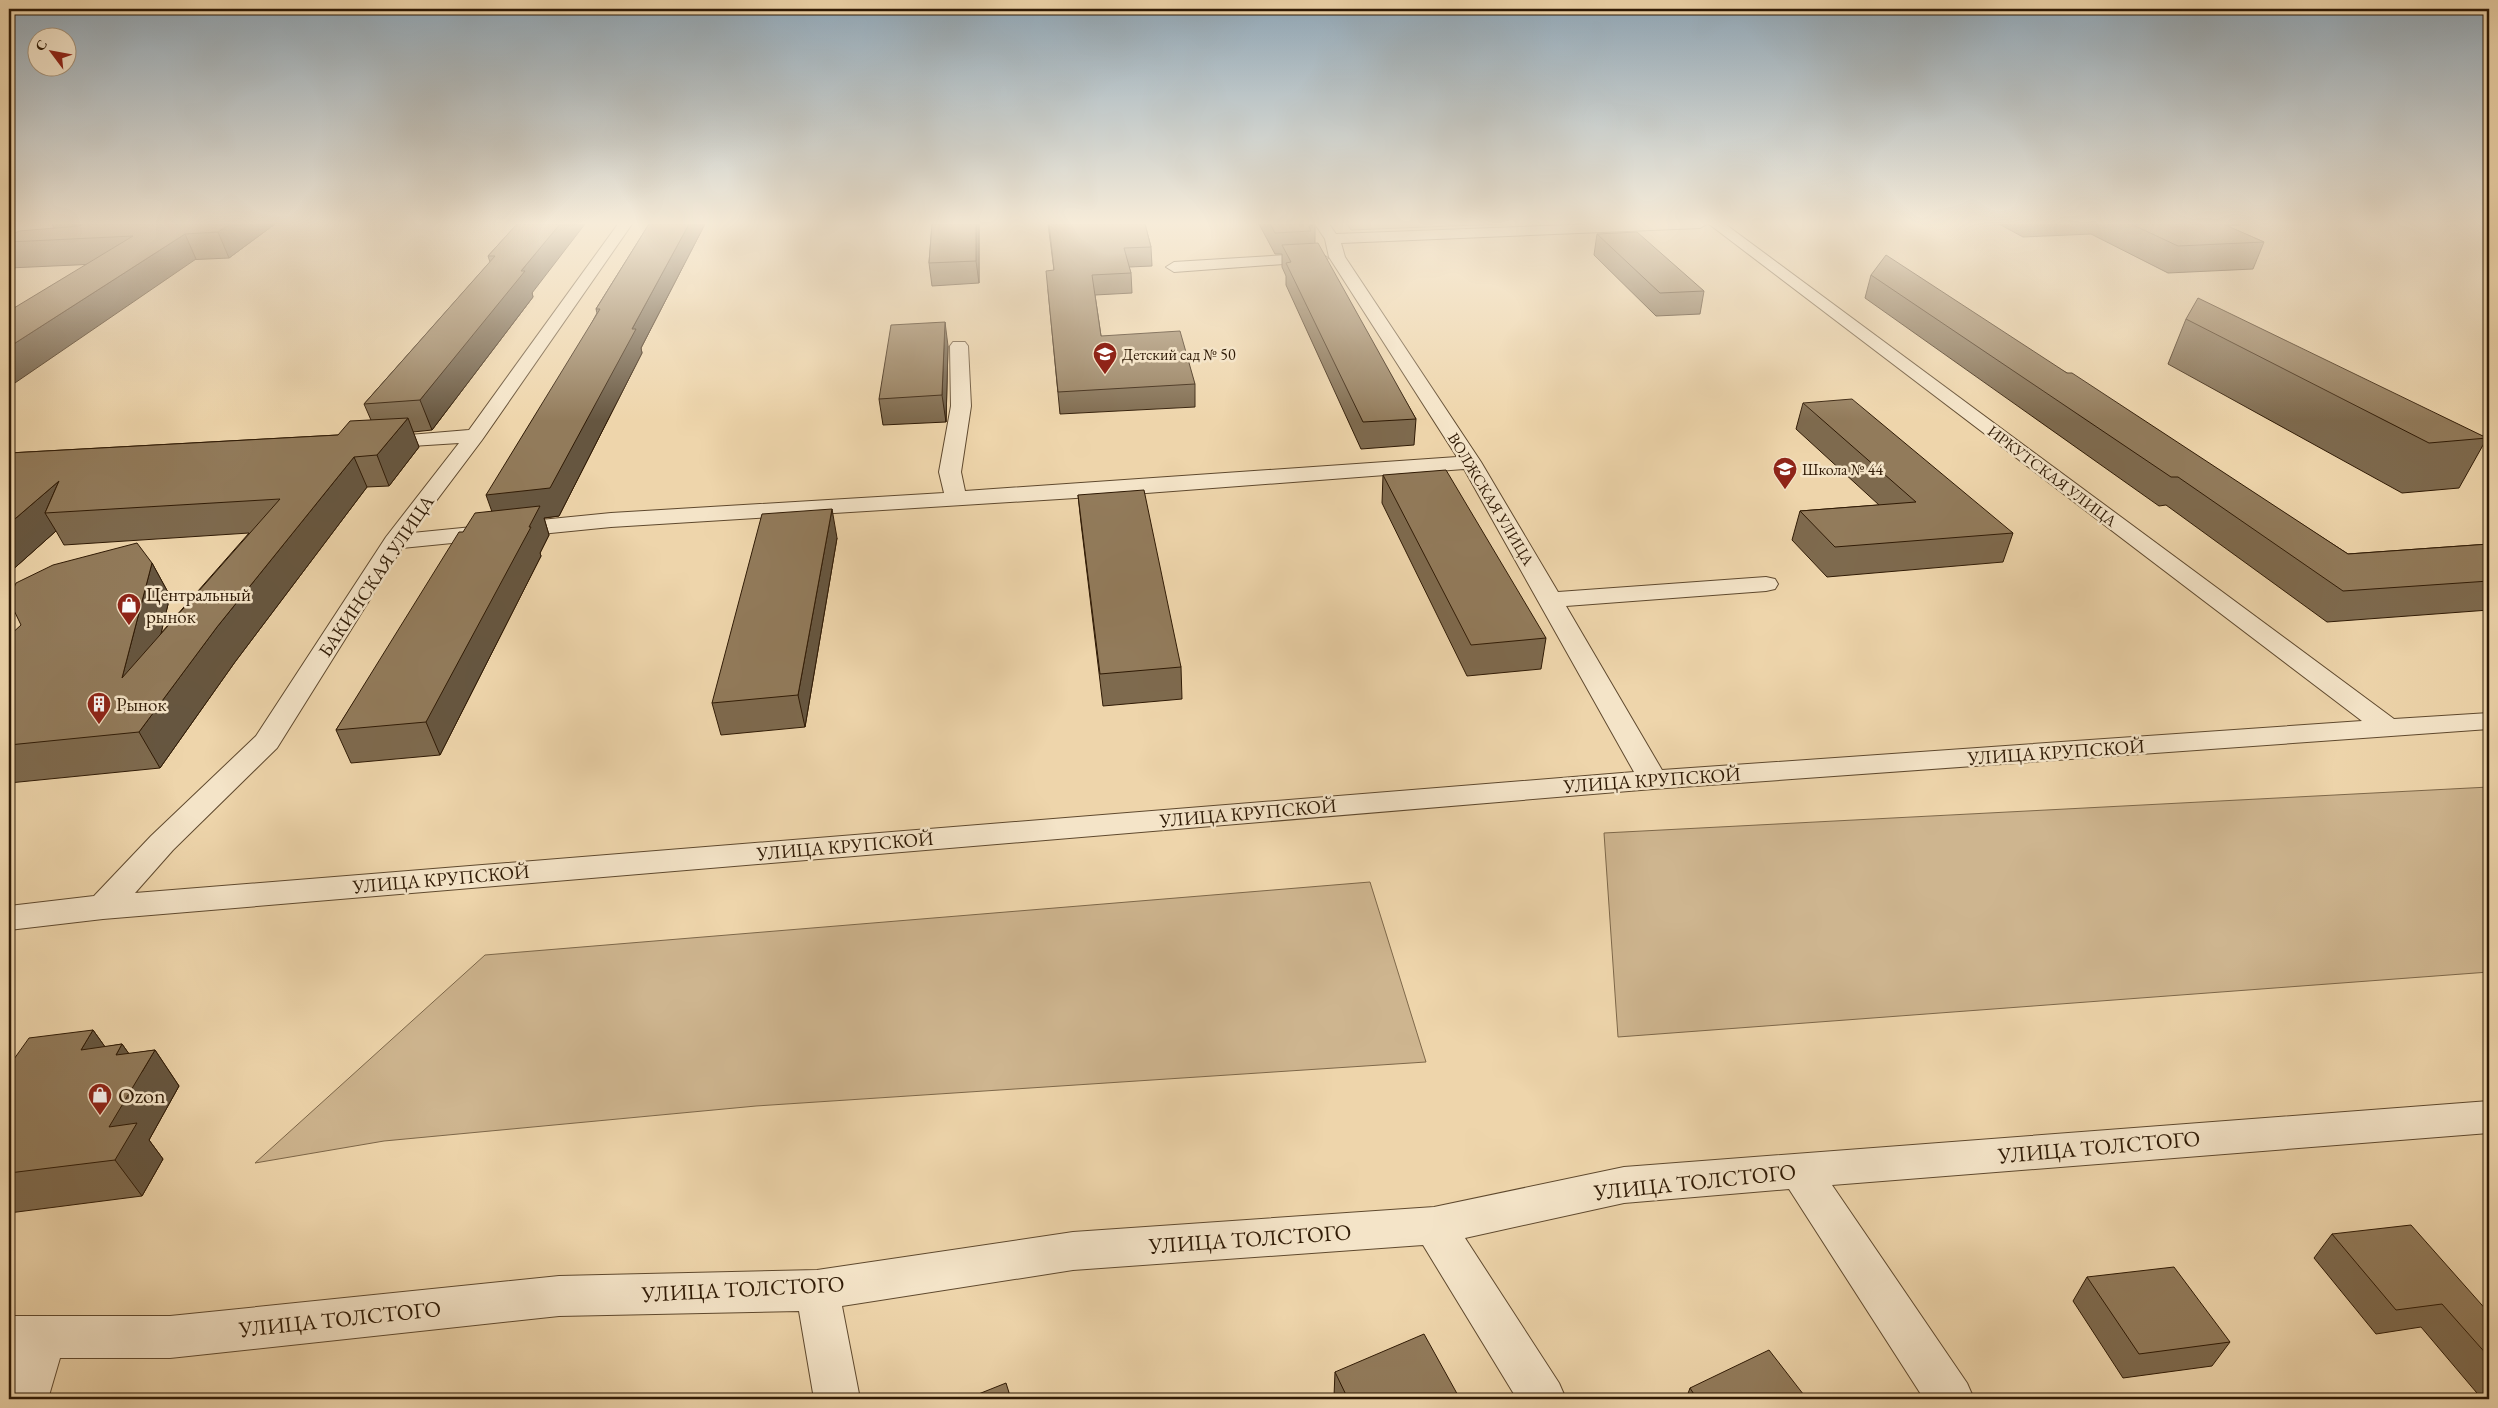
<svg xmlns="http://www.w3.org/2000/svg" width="2498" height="1408" viewBox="0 0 2498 1408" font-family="'EB Garamond',serif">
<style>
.green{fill:#ceb58f;stroke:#7e684a}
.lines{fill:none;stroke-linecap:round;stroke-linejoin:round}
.minor-casing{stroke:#5f492e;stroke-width:2}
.minor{fill:#f4e4c8;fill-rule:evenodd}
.wall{fill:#7e6a4e;stroke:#2f1a05}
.shaded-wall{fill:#665640;stroke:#2f1a05}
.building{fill:#927b5b;stroke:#2f1a05}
.labels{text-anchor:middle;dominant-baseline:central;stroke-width:5;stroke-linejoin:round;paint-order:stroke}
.far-poi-label{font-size:16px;fill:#2f1a05;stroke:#f4e4c8;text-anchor:start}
.far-street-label{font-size:16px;fill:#2f1a05;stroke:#f4e4c8}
.street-label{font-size:19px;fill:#2f1a05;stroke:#f4e4c8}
.poi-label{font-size:19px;fill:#2f1a05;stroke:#f4e4c8;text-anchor:start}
.near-poi-label{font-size:22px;fill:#2f1a05;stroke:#f4e4c8;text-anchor:start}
.near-street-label{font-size:22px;fill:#2f1a05;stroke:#f4e4c8}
</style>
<rect width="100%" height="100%" fill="#eed5ab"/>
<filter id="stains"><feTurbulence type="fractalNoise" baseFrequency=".004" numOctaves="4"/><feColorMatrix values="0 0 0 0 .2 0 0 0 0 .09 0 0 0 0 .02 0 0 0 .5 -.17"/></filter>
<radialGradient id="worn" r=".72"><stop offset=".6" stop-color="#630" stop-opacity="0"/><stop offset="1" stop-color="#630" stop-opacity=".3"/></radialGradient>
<g class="green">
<polygon points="1347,224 1501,224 1351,230"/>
<polygon points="2489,787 2489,972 1618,1037 1604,833"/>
<polygon points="1370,882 1426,1062 756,1106 384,1141 255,1163 485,955"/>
</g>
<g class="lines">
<defs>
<g id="minor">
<path d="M 618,224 L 632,224 L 482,440 L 412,533 L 611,513 L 944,493 L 939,472 L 951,406 L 950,346 L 953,342 L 965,342 L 968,346 L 971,406 L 961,472 L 965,491 L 1457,457 L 1329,257 L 1325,239 L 1315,224 L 1329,224 L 1336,234 L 1596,224 L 1707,224 L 1700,228 L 1341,243 L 1345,257 L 1481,462 L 1558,592 L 1766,577 L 1775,579 L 1778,584 L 1775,589 L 1766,591 L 1566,606 L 1662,770 L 2362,721 L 1709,224 L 1725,224 L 2394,719 L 2489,713 L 2489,729 L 1653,789 L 103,919 L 9,930 L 9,906 L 94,896 L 151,836 L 256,736 L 386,537 L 459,443 L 380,448 L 373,446 L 370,442 L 373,438 L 469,430 ZM 1464,469 L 1634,772 L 135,893 L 173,850 L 277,748 L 402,548 L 611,527 L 1107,496 Z"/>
<polygon points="1320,253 1328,258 1325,261 1174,272 1166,267 1174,262"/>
<polygon points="2489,1101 2489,1133 1832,1185 1967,1383 1974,1399 1924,1399 1789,1189 1624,1203 1465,1238 1559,1383 1566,1399 1517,1399 1423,1245 1073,1270 842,1306 860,1399 814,1399 799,1311 559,1316 170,1358 60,1358 48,1399 9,1399 9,1377 15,1358 9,1358 9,1316 170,1316 559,1276 817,1270 1073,1232 1434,1207 1624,1167"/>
</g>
</defs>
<use href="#minor" class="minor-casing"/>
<use href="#minor" class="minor"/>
</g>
<g class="wall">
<polygon points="52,224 275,224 229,258 9,268 9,242 54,228"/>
<polygon points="517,224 533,297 432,430 413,432 419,447 389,486 367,487 235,662 160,768 9,783 9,636 152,563 170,596 161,633 249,533 64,545 56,531 9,573 9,453 338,435 371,420 364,404 490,262 488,256"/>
<polygon points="649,224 705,224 641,348 642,353 559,516 544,518 549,535 540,553 541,556 440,755 351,763 336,730 463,532 492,511 597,313 596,309"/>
<polygon points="932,224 979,224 979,283 932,286 929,263"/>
<polygon points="1048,224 1145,224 1151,247 1152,266 1129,267 1131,273 1132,293 1095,295 1101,336 1195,384 1195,407 1060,414 1048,290 1054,270"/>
<polygon points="1259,224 1315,224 1315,243 1416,419 1414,445 1361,449 1286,285 1286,276 1282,267 1282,254 1275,254"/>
<polygon points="1999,224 2241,224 2240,225 2227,226 2264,242 2253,269 2168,273 2091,234 2023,237"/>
<polygon points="1597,234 1704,291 1700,314 1656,316 1594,255"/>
<polygon points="1871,275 2067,373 2348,554 2489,544 2489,610 2327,622 2166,505 2159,506 1865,298"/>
<polygon points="2186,319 2487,438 2459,488 2402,493 2168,364"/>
<polygon points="948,346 946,422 883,425 879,399"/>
<polygon points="1803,403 2013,533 2003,562 1827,577 1792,540 1800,511 1879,505 1796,429"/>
<polygon points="1383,475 1546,638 1541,669 1467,676 1382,503"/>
<polygon points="1078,495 1181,667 1182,699 1103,706 1081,523"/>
<polygon points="837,538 805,727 721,735 712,703"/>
<polygon points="93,1030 105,1047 122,1044 129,1054 155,1050 179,1086 149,1140 163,1159 142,1196 9,1213 9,1066"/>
<polygon points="2332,1234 2489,1313 2489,1399 2482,1399 2421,1327 2376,1334 2314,1258"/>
<polygon points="2087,1277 2230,1342 2212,1366 2123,1378 2073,1301"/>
<polygon points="1335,1372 1460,1399 1335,1399 1334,1396"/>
<polygon points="1690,1388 1807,1399 1686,1399"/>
</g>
<g class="shaded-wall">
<polygon points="74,224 96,224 81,238"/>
<polygon points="230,224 275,224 229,258 218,232"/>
<polygon points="560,224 585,224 532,293 533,297 432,430 420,400 521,271"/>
<polygon points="689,224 705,224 641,348 642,353 559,516 544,518 549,535 540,553 541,556 440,755 426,722 496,523 486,495 632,329"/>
<polygon points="976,224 979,224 979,283 976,261"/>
<polygon points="185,234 196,259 9,387 9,347"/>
<polygon points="945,322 948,346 946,422 942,395"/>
<polygon points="408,418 419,447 389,486 377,455"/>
<polygon points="354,457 367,487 235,662 160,768 139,732 217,627"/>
<polygon points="59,481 45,513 56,531 9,573 9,524"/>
<polygon points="832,509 837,538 805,727 798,695"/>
<polygon points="152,563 170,596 142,713 122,678"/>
<polygon points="93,1030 118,1065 81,1050"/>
<polygon points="122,1044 142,1072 155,1050 179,1086 149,1140 163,1159 142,1196 115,1160 109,1127 116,1055"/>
</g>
<g class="building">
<polygon points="83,224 230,224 218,232 185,234 9,347 9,311 133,236 9,242 9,236 19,231 79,226"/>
<polygon points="517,224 560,224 521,271 525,271 420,400 364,404 495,256 488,256"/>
<polygon points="649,224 689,224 632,329 636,329 550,488 486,495 600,309 596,309"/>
<polygon points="932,224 976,224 976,261 929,263"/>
<polygon points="1049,224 1145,224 1151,247 1124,248 1131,273 1092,275 1101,336 1180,331 1195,384 1058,392 1046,271 1054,270"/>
<polygon points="1270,224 1315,224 1315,225 1309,226 1311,231 1275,233"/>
<polygon points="2131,224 2223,224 2264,242 2178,246"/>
<polygon points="1637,232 1704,291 1660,293 1597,234"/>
<polygon points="1318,243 1416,419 1363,422 1286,263 1291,262 1282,245"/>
<polygon points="1886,255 2067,373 2072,373 2348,554 2489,544 2489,581 2343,591 2178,477 2171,477 1871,275"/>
<polygon points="2198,298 2487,438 2429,443 2186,319"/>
<polygon points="945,322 942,395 879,399 891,325"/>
<polygon points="1852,399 2013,533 1835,547 1800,511 1916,502 1803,403"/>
<polygon points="408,418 377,455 354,457 217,627 139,732 9,745 9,636 21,625 9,600 16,583 53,565 137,543 152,563 122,678 280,499 45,513 59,481 9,524 9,453 338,435 350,421"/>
<polygon points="1446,470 1546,638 1471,645 1383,475"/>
<polygon points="1144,490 1181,667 1100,674 1078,495"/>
<polygon points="540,506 529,527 531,527 426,722 336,730 459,532 463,532 475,513"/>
<polygon points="832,509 798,695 712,703 762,514"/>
<polygon points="93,1030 81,1050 122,1044 116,1055 155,1050 109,1127 137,1123 115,1160 9,1173 9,1066 29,1038"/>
<polygon points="2411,1225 2489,1313 2489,1357 2442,1304 2396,1310 2332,1234"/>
<polygon points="2174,1267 2230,1342 2139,1354 2087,1277"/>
<polygon points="1424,1334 1460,1399 1348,1399 1335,1372"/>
<polygon points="1769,1350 1807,1399 1697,1399 1690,1388"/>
<polygon points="1006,1383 1011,1399 966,1399"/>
</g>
<linearGradient id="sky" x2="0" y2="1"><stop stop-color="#90a8b9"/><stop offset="0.53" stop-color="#f7ecd9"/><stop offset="1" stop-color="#f7ecd9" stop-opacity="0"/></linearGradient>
<rect width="2498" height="421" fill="url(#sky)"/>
<defs>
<symbol id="school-pin" viewBox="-11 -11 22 30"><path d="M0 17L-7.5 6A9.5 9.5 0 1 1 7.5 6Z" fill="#8f2418" stroke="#f4e4c8"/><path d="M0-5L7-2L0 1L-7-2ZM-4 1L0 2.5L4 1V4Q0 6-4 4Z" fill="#fff"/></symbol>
<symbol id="shop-pin" viewBox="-11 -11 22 30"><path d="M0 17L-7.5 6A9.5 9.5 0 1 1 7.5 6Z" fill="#8f2418" stroke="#f4e4c8"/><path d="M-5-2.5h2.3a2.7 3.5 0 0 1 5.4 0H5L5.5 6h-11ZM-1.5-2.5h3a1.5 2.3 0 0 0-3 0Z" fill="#fff"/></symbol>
<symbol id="building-pin" viewBox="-11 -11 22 30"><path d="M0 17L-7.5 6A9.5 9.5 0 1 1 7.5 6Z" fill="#8f2418" stroke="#f4e4c8"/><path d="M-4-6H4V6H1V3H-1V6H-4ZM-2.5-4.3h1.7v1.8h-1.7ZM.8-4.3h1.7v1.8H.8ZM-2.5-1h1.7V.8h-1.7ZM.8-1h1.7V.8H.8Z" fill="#fff"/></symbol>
</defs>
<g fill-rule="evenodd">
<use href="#school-pin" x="1091" y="340" width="28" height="38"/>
<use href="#school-pin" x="1771" y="455" width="28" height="38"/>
<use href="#shop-pin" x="115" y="591" width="28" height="38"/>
<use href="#building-pin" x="85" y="690" width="28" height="38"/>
<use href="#shop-pin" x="86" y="1081" width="28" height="38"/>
</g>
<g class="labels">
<g class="far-poi-label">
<text x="1122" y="354">Детский сад № 50</text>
<text x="1802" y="469">Школа № 44</text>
</g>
<g class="far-street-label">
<text transform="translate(2052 476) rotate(37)">ИРКУТСКАЯ УЛИЦА</text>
<text transform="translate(1491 499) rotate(59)">ВОЛЖСКАЯ УЛИЦА</text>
</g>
<g class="street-label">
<text transform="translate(376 576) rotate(-56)">БАКИНСКАЯ УЛИЦА</text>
<text transform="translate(2056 752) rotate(-4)">УЛИЦА КРУПСКОЙ</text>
<text transform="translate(1652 780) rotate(-4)">УЛИЦА КРУПСКОЙ</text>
<text transform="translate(1248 813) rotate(-5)">УЛИЦА КРУПСКОЙ</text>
<text transform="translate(845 846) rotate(-5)">УЛИЦА КРУПСКОЙ</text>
<text transform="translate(441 879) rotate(-5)">УЛИЦА КРУПСКОЙ</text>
</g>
<g class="poi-label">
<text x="146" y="594">Центральный<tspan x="146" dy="22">рынок</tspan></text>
<text x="116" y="704">Рынок</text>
</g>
<g class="near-poi-label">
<text x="118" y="1095">Ozon</text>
</g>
<g class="near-street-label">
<text transform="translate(2099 1147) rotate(-5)">УЛИЦА ТОЛСТОГО</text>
<text transform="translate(1695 1182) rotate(-6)">УЛИЦА ТОЛСТОГО</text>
<text transform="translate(1250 1239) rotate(-4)">УЛИЦА ТОЛСТОГО</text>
<text transform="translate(743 1289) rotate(-3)">УЛИЦА ТОЛСТОГО</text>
<text transform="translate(340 1319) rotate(-6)">УЛИЦА ТОЛСТОГО</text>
</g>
</g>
<rect width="2498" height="1408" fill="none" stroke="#eed5ab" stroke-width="30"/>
<rect x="10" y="10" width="2478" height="1388" fill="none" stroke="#2f1a05" stroke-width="2.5"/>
<rect x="15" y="15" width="2468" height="1378" fill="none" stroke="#2f1a05"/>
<g transform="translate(52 52) rotate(302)"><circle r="24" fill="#f4e4c8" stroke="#a5937a"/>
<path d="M0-4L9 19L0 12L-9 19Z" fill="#8f2418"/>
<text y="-8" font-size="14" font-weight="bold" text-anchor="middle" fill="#2f1a05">С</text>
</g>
<rect width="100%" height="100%" filter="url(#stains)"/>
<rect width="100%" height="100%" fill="url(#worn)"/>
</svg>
